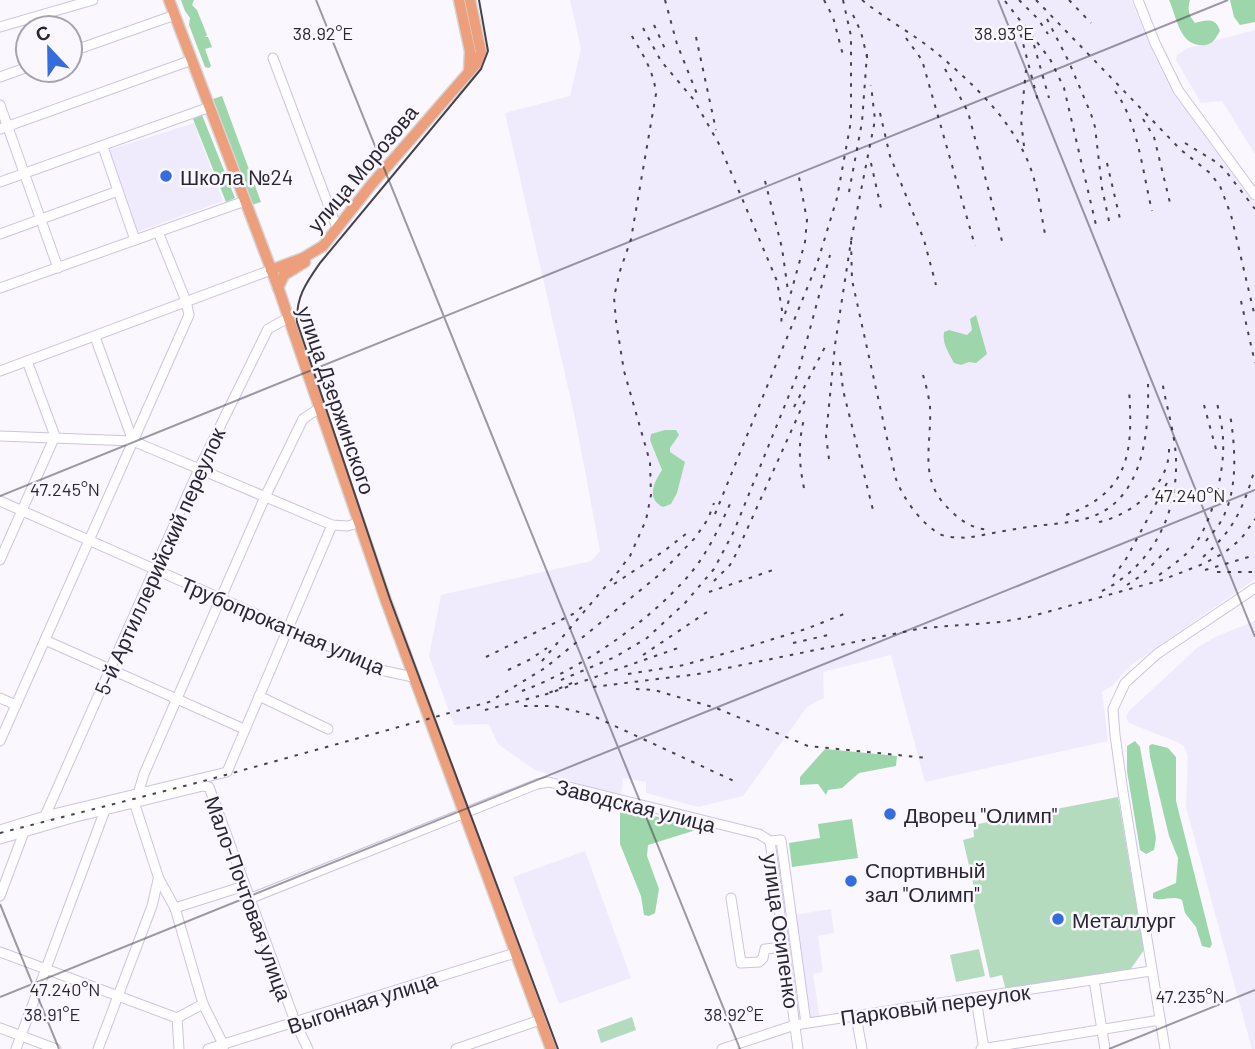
<svg xmlns="http://www.w3.org/2000/svg" width="1255" height="1049" viewBox="0 0 1255 1049" font-family="Barlow,sans-serif">
<style>
.built{fill:#f0ebfc}
.green{fill:#b4dbbd}
.forest{fill:#9ed6ab}
.lines{fill:none;stroke-linecap:round;stroke-linejoin:round}
.minor-casing{stroke:#cec3e4;stroke-width:11}
.major-casing{stroke:#d5d4d6;stroke-width:13}
.minor{stroke:#fff;stroke-width:9}
.major{stroke:#ed9e7a;stroke-width:10}
.tram{stroke:#47424e;stroke-width:2}
.rail{stroke:#47424e;stroke-width:2;stroke-dasharray:3.5 7;stroke-linecap:butt}
.ticks{fill:none;stroke:#2b2633;stroke-width:2;stroke-opacity:0.45}
.poi-dot{fill:#366ddc;stroke:#faf7fe;stroke-width:2.5}
.labels{text-anchor:middle;dominant-baseline:central;stroke-width:5;stroke-linejoin:round;paint-order:stroke}
.street-label{font-size:21px;fill:#2b2633;stroke:#faf7fe}
.poi-label{font-size:21px;fill:#2b2633;stroke:#faf7fe;text-anchor:start}
.ticks-label{font-size:18px;text-anchor:middle;fill:#2b2633;stroke:#faf7fe;stroke-width:5;stroke-linejoin:round;paint-order:stroke}
</style>
<rect width="100%" height="100%" fill="#faf7fe"/>
<g class="built">
<polygon points="570,0 1131,0 1155,57 1172,91 1255,204 1255,579 1130,666 1112,686 1102,692 1108,741 925,782 891,655 823,672 824,698 807,707 743,796 698,807 646,793 646,782 623,778 621,797 535,770 498,744 489,724 454,725 429,656 441,595 591,561 600,551 575,418 505,113 570,96 581,49"/>
<polygon points="1255,30 1255,154 1222,101 1201,103 1176,60 1177,55 1188,48"/>
<polygon points="194,123 223,201 137,232 109,150"/>
<polygon points="1255,621 1255,1049 1252,1049 1186,807 1188,757 1186,750 1183,745 1177,742 1129,723 1126,717 1129,711 1197,648 1215,637"/>
<polygon points="585,851 631,978 559,1004 513,877"/>
<polygon points="831,909 834,933 818,936 823,972 813,974 820,1020 808,1021 793,915"/>
</g>
<g class="green">
<polygon points="1118,797 1144,950 1130,970 1006,991 1002,975 990,978 970,889 974,887 963,840 974,837 973,825"/>
<polygon points="979,949 985,976 956,982 950,955"/>
<polygon points="632,1017 636,1030 601,1043 597,1030"/>
</g>
<g class="forest">
<polygon points="181,0 194,0 192,5 197,10 207,35 205,37 208,37 212,47 205,49 211,66 209,68 205,67 189,25 190,18 185,11"/>
<path d="M 1169,0 L 1190,0 C 1187,9 1189,16 1195,23 C 1206,20 1216,17 1220,31 C 1214,41 1212,46 1199,45 C 1179,43 1176,15 1169,0 Z"/>
<polygon points="1255,0 1255,22 1240,25 1234,17 1230,0"/>
<polygon points="222,96 261,202 252,205 213,99"/>
<polygon points="202,115 235,198 226,202 193,119"/>
<path d="M 976,315 L 987,354 L 976,363 L 969,362 L 961,365 L 954,363 C 949,353 942,344 944,332 L 949,330 L 967,335 L 972,330 L 970,319 Z"/>
<path d="M 665,430 L 676,430 L 679,435 L 670,448 L 670,452 L 685,462 L 677,493 L 671,504 L 663,507 C 646,499 654,482 662,470 L 650,440 L 651,434 Z"/>
<polygon points="1135,741 1140,747 1156,838 1154,850 1146,854 1140,850 1127,771 1127,746"/>
<path d="M 1152,744 L 1168,748 L 1176,757 L 1176,801 L 1212,944 L 1210,948 L 1202,946 L 1196,927 L 1185,913 L 1182,900 C 1173,895 1162,902 1153,898 L 1153,893 L 1176,883 L 1178,858 L 1169,836 L 1150,757 L 1149,746 Z"/>
<polygon points="825,749 897,756 896,766 859,773 842,788 828,790 826,795 818,784 800,785 800,777"/>
<polygon points="629,811 697,825 696,830 648,845 647,856 659,889 655,913 649,916 644,915 641,896 620,844 620,813"/>
<polygon points="852,819 858,858 792,867 789,843 820,838 818,824"/>
</g>
<g class="lines">
<defs>
<g id="minor">
<polyline points="1138,0 1155,43 1178,90 1255,195"/>
<polyline points="0,27 93,0"/>
<polyline points="70,52 175,15"/>
<polyline points="273,58 337,228"/>
<polyline points="0,77 28,67"/>
<polyline points="0,105 58,268"/>
<polyline points="0,129 192,60"/>
<polyline points="103,147 135,240"/>
<polyline points="0,182 210,107"/>
<polyline points="0,234 118,191"/>
<polyline points="0,288 245,201"/>
<polyline points="95,337 133,441"/>
<polyline points="0,371 271,270"/>
<polyline points="0,436 133,441 332,525 347,526 359,523"/>
<polyline points="0,501 385,671 413,677"/>
<polyline points="0,560 55,436 27,361"/>
<polyline points="45,640 244,729"/>
<polyline points="259,696 328,729"/>
<polyline points="0,698 16,705"/>
<polyline points="0,741 189,315 186,301 158,232"/>
<polyline points="138,794 144,774 265,497 303,419 318,409"/>
<polyline points="134,802 159,879 175,908 203,1004 224,1046"/>
<polyline points="45,816 198,471 268,329 288,318"/>
<polyline points="0,830 45,816 227,772 332,525"/>
<polyline points="0,839 72,818 203,786 209,787 296,1024 308,1049"/>
<polyline points="770,841 798,1049"/>
<polyline points="770,841 781,840 806,1023"/>
<polyline points="0,896 24,832"/>
<polyline points="731,898 741,963 759,962 763,958 765,949 785,947"/>
<polyline points="249,899 537,784 549,782 759,834 770,841"/>
<polyline points="175,908 244,886"/>
<polyline points="0,952 177,1018"/>
<polyline points="1094,980 1105,1049"/>
<polyline points="976,999 984,1049"/>
<polyline points="856,1016 862,1049"/>
<polyline points="0,1028 56,1049"/>
<polyline points="16,1049 105,810"/>
<polyline points="98,1049 152,906 158,880"/>
<polyline points="179,1049 177,1018 203,1004"/>
<polyline points="208,1049 515,953"/>
<polyline points="456,1049 540,1020"/>
<polyline points="722,1049 795,1025 1151,971"/>
<polyline points="981,1049 1160,1020"/>
<polyline points="1165,1049 1123,792 1115,735 1113,709 1125,683 1157,654 1255,588"/>
</g>
<g id="major">
<polyline points="169,0 279,290 386,601 551,1049"/>
<polyline points="459,0 470,51 469,72"/>
<polyline points="271,270 303,258 323,246 371,185 476,64 481,52 470,0"/>
<polyline points="278,288 284,275 305,262"/>
</g>
</defs>
<use href="#minor" class="minor-casing"/>
<use href="#major" class="major-casing"/>
<use href="#minor" class="minor"/>
<use href="#major" class="major"/>
<path class="tram" d="M 479,0 L 488,51 L 481,69 L 320,263 C 306,283 296,297 297,322 L 390,599 L 558,1049"/>
<g class="rail">
<polyline points="665,0 677,44 699,99"/>
<polyline points="824,0 833,17 844,59"/>
<path d="M 862,0 C 884,18 910,32 933,50 C 968,79 1006,114 1025,155 C 1037,179 1040,208 1045,234"/>
<polyline points="1019,0 1038,19 1048,34"/>
<polyline points="1036,0 1181,150 1210,173 1220,186 1231,215 1255,317"/>
<polyline points="1069,0 1091,23"/>
<polyline points="1005,1 1050,59 1064,88 1096,225"/>
<polyline points="853,15 861,32 868,61"/>
<polyline points="1047,19 1069,62 1091,114 1095,127 1102,188 1109,221"/>
<polyline points="1018,24 1038,101"/>
<polyline points="654,25 667,53"/>
<polyline points="643,28 661,61 694,100 719,144 777,281 782,310 781,328"/>
<polyline points="696,37 716,130"/>
<polyline points="906,38 922,60 975,246"/>
<polyline points="1034,45 1049,98"/>
<polyline points="945,69 968,112 1002,241"/>
<path d="M 1115,91 C 1138,122 1143,174 1152,211"/>
<polyline points="880,113 890,156 924,240 936,285"/>
<polyline points="1143,119 1154,137 1171,207"/>
<polyline points="1185,143 1216,162 1225,170 1255,209"/>
<polyline points="1024,146 1021,120 1026,70"/>
<polyline points="871,163 881,208"/>
<polyline points="1107,163 1120,219"/>
<polyline points="765,181 782,248 788,291"/>
<polyline points="849,192 862,122 867,54"/>
<path d="M 851,241 L 852,280 L 896,479 C 903,498 920,522 938,533 C 946,538 957,537 966,538 C 989,534 1012,529 1036,526 C 1058,523 1084,523 1104,511 C 1145,487 1149,426 1148,384"/>
<polyline points="1241,301 1255,363"/>
<polyline points="785,314 805,242 807,220 798,172"/>
<polyline points="840,362 843,390 873,510"/>
<path d="M 923,375 C 926,385 929,397 930,407 C 932,447 917,480 951,511 C 962,522 974,529 990,530"/>
<polyline points="1204,405 1216,449"/>
<polyline points="794,407 826,345"/>
<polyline points="829,459 826,436 835,345 851,241 875,120 871,85"/>
<path d="M 804,488 C 799,464 798,443 804,419"/>
<polyline points="715,514 817,264 837,198 851,121 851,36 843,0"/>
<path d="M 1066,515 C 1131,492 1133,450 1129,389"/>
<path d="M 1099,522 C 1131,515 1170,485 1169,449"/>
<path d="M 1206,541 C 1213,532 1221,524 1225,513 C 1238,484 1235,445 1230,414"/>
<path d="M 1203,557 C 1234,530 1244,507 1255,468"/>
<polyline points="1205,570 1255,555"/>
<polyline points="1217,572 1255,572"/>
<path d="M 1159,575 C 1173,565 1186,556 1196,543 C 1213,518 1225,470 1223,440 C 1223,427 1219,415 1217,402"/>
<polyline points="1113,577 1126,559 1167,483"/>
<polyline points="714,581 730,565 736,554 806,398"/>
<polyline points="614,584 664,551 691,530"/>
<polyline points="1127,585 1142,575 1173,544"/>
<path d="M 1102,591 C 1152,566 1178,514 1176,459 C 1175,433 1166,406 1162,380"/>
<polyline points="709,592 773,570"/>
<polyline points="793,643 833,634"/>
<polyline points="643,655 710,610"/>
<polyline points="486,657 573,614 582,607"/>
<path d="M 542,661 L 617,573 L 630,556 L 646,520 L 651,495 L 650,462 L 624,371 L 616,321 L 614,297 L 620,271 L 631,239 L 656,94 C 654,70 641,52 629,31"/>
<polyline points="508,670 529,660 547,648"/>
<polyline points="628,674 684,665 744,648 806,629 844,614"/>
<polyline points="561,680 615,657 647,638 685,603 714,569 734,531 798,373 830,255"/>
<polyline points="572,683 544,695 681,647"/>
<polyline points="593,687 698,674 923,628 1001,622 1029,617 1162,580 1203,564 1224,553 1241,539 1255,519"/>
<polyline points="636,689 654,690 716,708 808,746 927,758"/>
<path d="M 522,691 C 581,669 649,622 690,574 C 707,554 719,528 730,504"/>
<polyline points="524,706 554,706 591,715 734,781"/>
<polyline points="485,710 539,696"/>
<polyline points="0,833 200,782 489,702 545,668 659,575 695,538 708,519 714,503"/>
</g>
</g>
<path class="ticks" d="M 316,0 L 740,1049M 998,0 L 1255,637M 0,496 L 1228,0M 0,904 L 59,1049M 0,997 L 1255,490M 1109,1049 L 1255,990"/>
<g class="poi-dot">
<circle cx="166" cy="176" r="7"/>
<circle cx="890" cy="814" r="7"/>
<circle cx="851" cy="881" r="7"/>
<circle cx="1058" cy="919" r="7"/>
</g>
<g class="labels">
<g class="street-label">
<text transform="translate(362 168) rotate(-50)">улица Морозова</text>
<text transform="translate(337 400) rotate(71)">улица Дзержинского</text>
<text transform="translate(159 561) rotate(-66)">5-й Артиллерийский переулок</text>
<text transform="translate(283 625) rotate(23)">Трубопрокатная улица</text>
<text transform="translate(636 805) rotate(14)">Заводская улица</text>
<text transform="translate(249 898) rotate(70)">Мало-Почтовая улица</text>
<text transform="translate(782 931) rotate(82)">улица Осипенко</text>
<text transform="translate(362 1002) rotate(-18)">Выгонная улица</text>
<text transform="translate(935 1004) rotate(-8)">Парковый переулок</text>
</g>
<g class="poi-label">
<text x="180" y="176">Школа №24</text>
<text x="904" y="814">Дворец "Олимп"</text>
<text x="865" y="869">Спортивный<tspan x="865" dy="24">зал "Олимп"</tspan></text>
<text x="1072" y="919">Металлург</text>
</g>
</g>
<g class="ticks-label">
<text x="323" y="40">38.92°E</text>
<text x="1004" y="40">38.93°E</text>
<text x="65" y="496">47.245°N</text>
<text x="1190" y="502">47.240°N</text>
<text x="65" y="996">47.240°N</text>
<text x="1190" y="1003">47.235°N</text>
<text x="52" y="1021">38.91°E</text>
<text x="734" y="1021">38.92°E</text>
</g>
<g transform="translate(49 49) rotate(338)"><circle r="33" fill="#faf7fe" stroke="#a7a3ad" stroke-width="2"/>
<path d="M0-5L12 26L0 18L-12 26Z" fill="#366ddc"/>
<text y="-10" font-size="19" font-weight="bold" text-anchor="middle" fill="#2b2633">С</text>
</g>
</svg>
